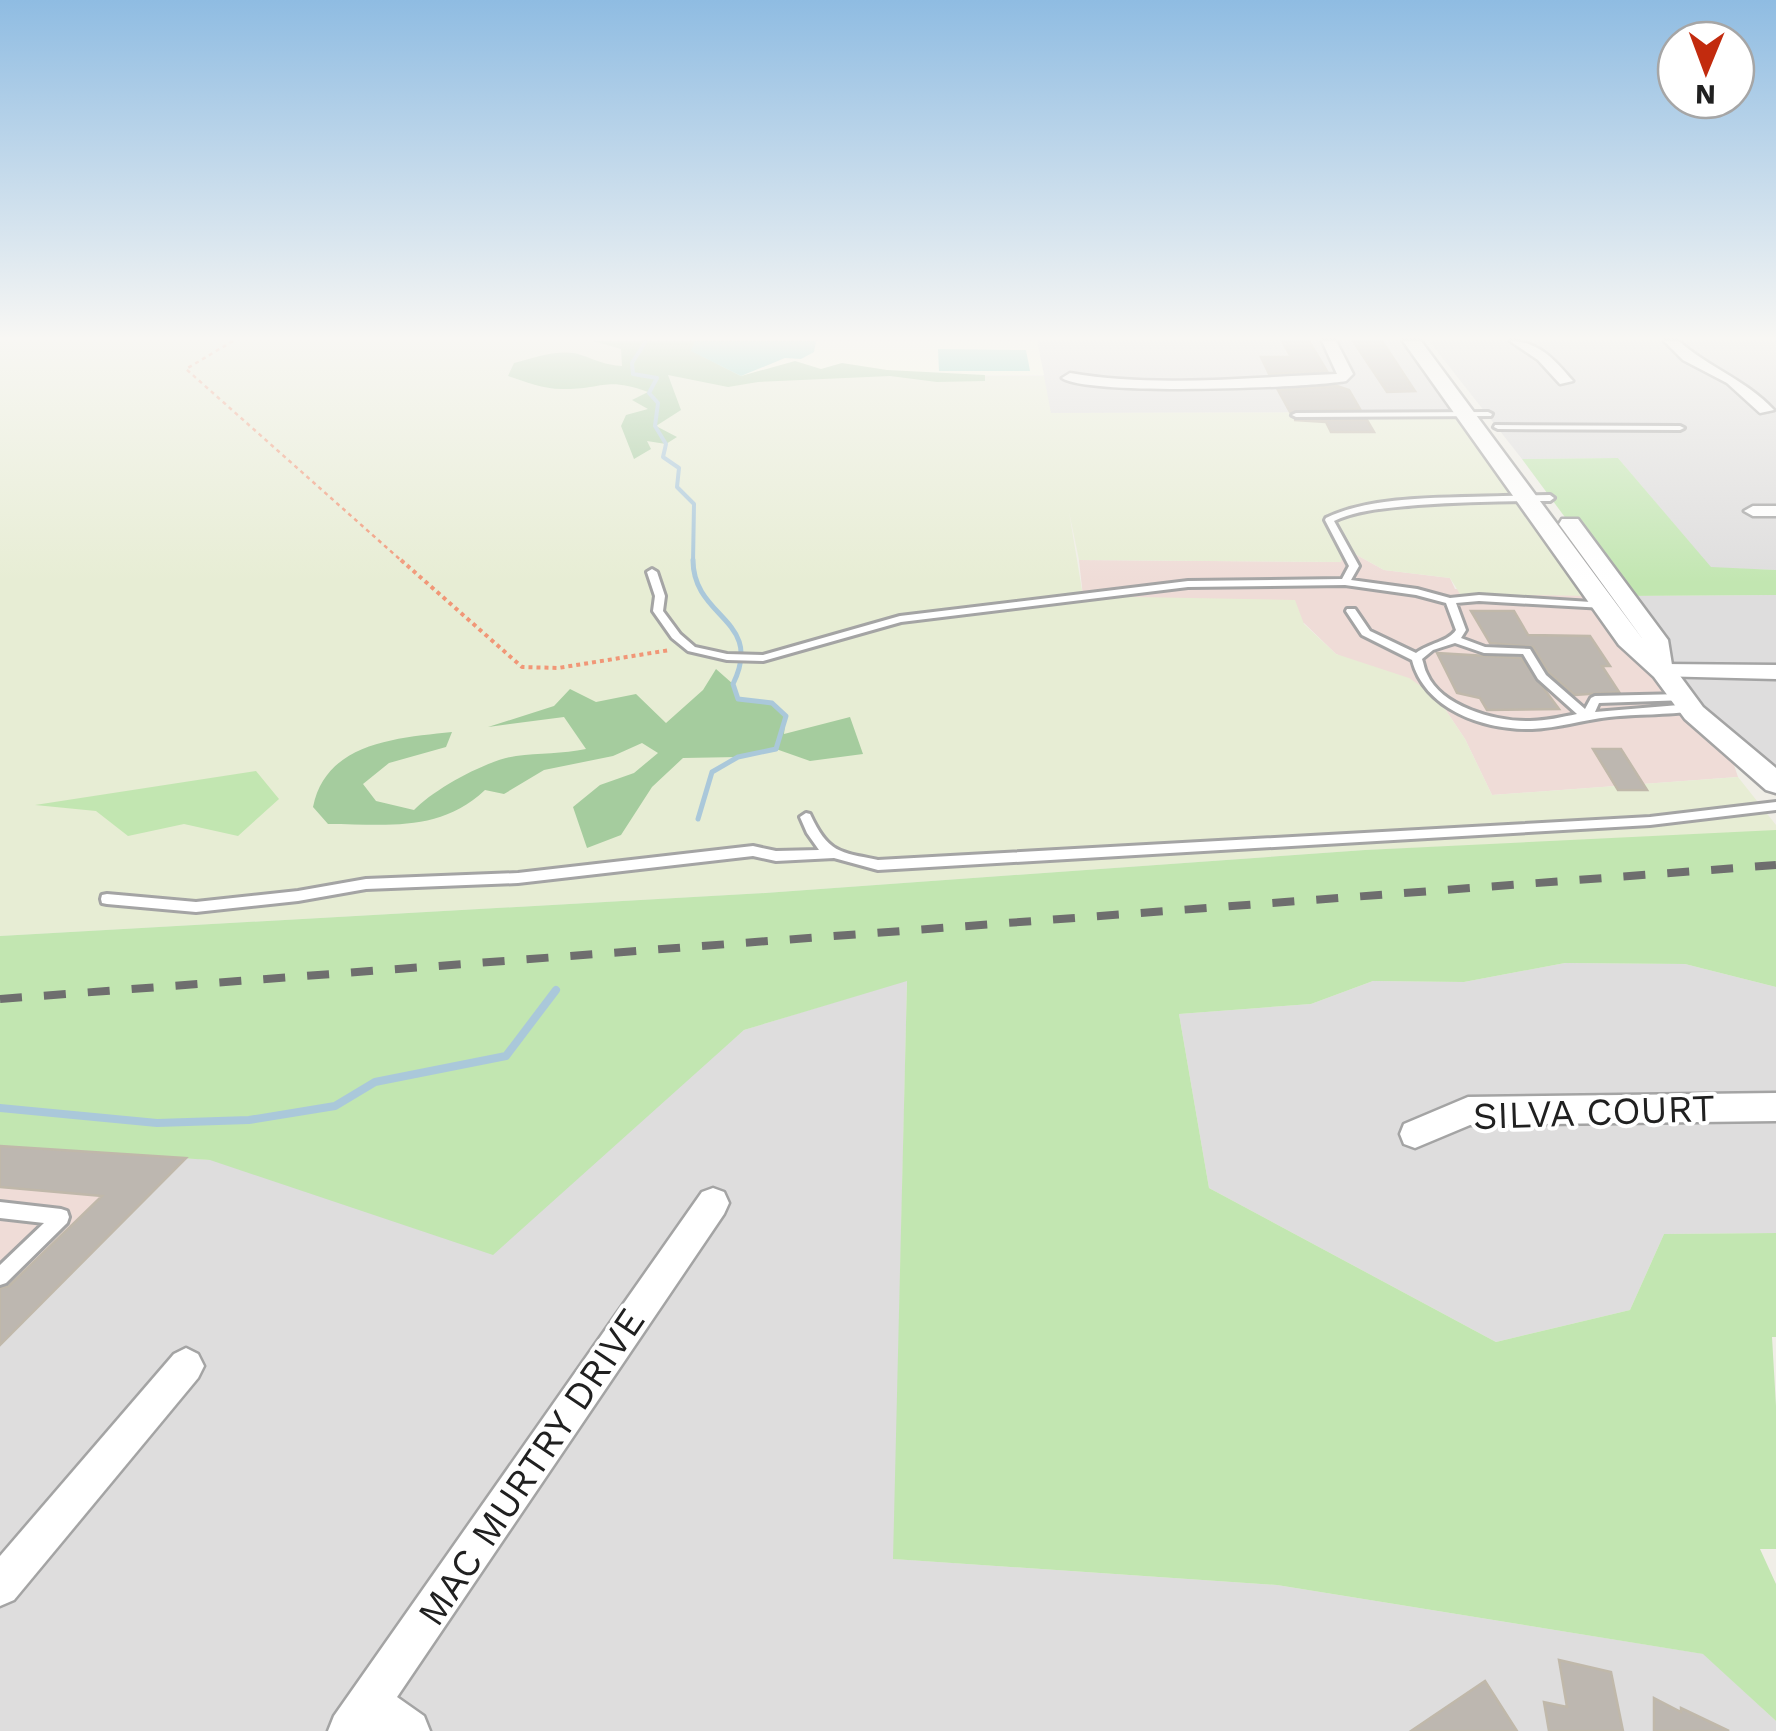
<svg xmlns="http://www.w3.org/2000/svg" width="1776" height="1731" viewBox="0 0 1776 1731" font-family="'Work Sans',sans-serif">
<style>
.residential{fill:#dedddd}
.commercial{fill:#efdcd7}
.education{fill:#f9fde3}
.farmland{fill:#e7edd4}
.grass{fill:#c2e6b1}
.forest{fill:#a5cc9e}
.pitch{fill:#8ad9c7}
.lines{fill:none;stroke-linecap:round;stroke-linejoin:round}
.stream-far2{stroke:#aac8da;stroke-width:4}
.stream-far1{stroke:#aac8da;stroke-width:5}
.stream{stroke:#aac8da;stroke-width:8}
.building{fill:#bdb7b0;stroke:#c0b8aa;stroke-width:2.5}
.service-casing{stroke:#a4a4a4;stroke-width:6}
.minor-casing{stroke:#a4a4a4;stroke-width:5}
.tertiary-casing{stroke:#a4a4a4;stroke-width:5}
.path-far1{stroke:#f19777;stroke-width:2.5;stroke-dasharray:4 4;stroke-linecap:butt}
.path{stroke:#f19777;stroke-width:4;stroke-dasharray:4 4;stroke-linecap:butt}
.service{fill:#fff;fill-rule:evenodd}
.minor{fill:#fff;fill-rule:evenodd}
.tertiary{fill:#fff;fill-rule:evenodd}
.rail{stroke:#6e6e6e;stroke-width:8;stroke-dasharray:22 22;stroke-linecap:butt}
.labels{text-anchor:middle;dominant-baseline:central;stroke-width:8;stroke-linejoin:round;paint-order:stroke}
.near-street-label{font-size:38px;fill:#202020;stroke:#fff}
</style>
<rect width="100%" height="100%" fill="#f0eee7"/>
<g class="residential">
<polygon points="1037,341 1412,341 1463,412 1050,413"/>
<polygon points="1429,341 1776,341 1776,570 1711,568 1618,458 1522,459"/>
<polygon points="1776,595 1776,783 1694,712 1623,596"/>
<polygon points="1565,963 1685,964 1776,987 1776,1233 1664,1234 1630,1310 1496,1342 1209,1188 1179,1014 1311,1004 1373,981 1464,982"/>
<polygon points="907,980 894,1559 1277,1585 1704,1654 1776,1721 1776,1731 0,1731 0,1345 186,1158 210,1160 680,1085 744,1030"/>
</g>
<g class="commercial">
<polygon points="1343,554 1355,554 1384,570 1450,578 1455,589 1597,596 1726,741 1738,777 1492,795 1465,739 1437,697 1336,654 1304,623 1083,596 1079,560 1340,562"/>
<polygon points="0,1146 186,1158 0,1345"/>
</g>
<polygon class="education" points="655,341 1037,341 1044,375 741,376"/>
<polygon class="farmland" points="0,341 655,341 741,376 1044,376 1051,413 1463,412 1597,596 1460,594 1450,578 1384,570 1355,554 1343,554 1341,562 1079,560 1069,512 1083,596 1295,600 1304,624 1336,654 1409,678 1437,697 1465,739 1492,795 1738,777 1776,825 1776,832 1365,850 765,893 0,936"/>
<g class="grass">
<polygon points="1618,458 1711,567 1776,570 1776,595 1623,596 1522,459"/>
<polygon points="256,771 279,799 238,836 184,824 128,836 96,811 35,805"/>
<polygon points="1776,830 1776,987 1685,964 1565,963 1464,982 1373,981 1311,1004 1179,1014 1209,1188 1496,1342 1630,1310 1664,1234 1776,1233 1776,1337 1772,1337 1776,1406 1776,1549 1760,1549 1776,1584 1776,1721 1703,1654 1277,1585 893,1559 907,981 744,1030 493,1255 210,1160 0,1146 0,936 765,893 1365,850"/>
</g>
<g class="forest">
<path d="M 593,341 L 695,341 L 692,351 L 741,376 L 795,361 L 821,369 L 842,363 L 887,370 L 985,375 L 985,381 L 937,382 L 890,376 L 758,382 L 728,387 L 668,375 L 681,410 L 656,426 L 677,437 L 666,444 L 647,441 L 651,449 L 634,459 L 621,426 L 626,415 L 648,409 L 632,400 L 648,392 C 605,376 602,390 562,389 C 543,389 526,382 508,376 L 514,363 C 534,358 561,348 581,355 C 596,360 605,365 622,366 L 621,349 Z"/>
<path d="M 716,669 L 733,684 L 739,699 L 772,703 L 786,716 L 784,734 L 850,717 L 863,754 L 810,761 L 776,749 L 738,757 L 683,758 L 652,787 L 621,835 L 587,848 L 573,807 L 600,785 L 634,773 L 658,753 L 642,743 L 613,756 L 544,770 L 504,794 L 485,790 C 439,833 387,824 328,824 L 313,807 C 326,742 397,738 452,732 L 446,747 L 389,763 L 363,784 L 376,801 L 414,810 C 434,789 487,760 516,756 C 539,753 563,754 586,749 L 564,717 L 488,727 L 554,706 L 570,689 L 596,702 L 636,694 L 666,723 L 703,690 Z"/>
</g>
<g class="pitch">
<polygon points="695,341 816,341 814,352 801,359 785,358 741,376 691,351"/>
<polygon points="938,349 1026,350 1030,371 939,371"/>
</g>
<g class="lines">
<polyline class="stream-far2" points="646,341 632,363 633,374 657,378 649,393 658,403 655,426 666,444 663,457 679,468 677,487 694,504 693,563"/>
<path class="stream-far1" d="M 693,560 C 693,619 765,619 733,684 L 738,699 L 772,703 L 786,716 L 776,749 L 738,757 L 712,772 L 698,819"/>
<polyline class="stream" points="0,1108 157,1123 249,1120 335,1106 375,1082 506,1056 556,990"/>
</g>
<g class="building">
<polygon points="1282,341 1309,341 1327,371 1269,374 1261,357 1291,357"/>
<polygon points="1353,341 1382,341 1415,391 1387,392"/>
<polygon points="1337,386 1349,390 1360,409 1290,412 1278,390"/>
<polygon points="1294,420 1367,420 1374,432 1331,432 1326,422"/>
<polygon points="1471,611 1514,611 1528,635 1590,636 1610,666 1602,666 1619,692 1575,695 1549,673 1533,647 1490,643"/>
<polygon points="1437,653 1521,658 1559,709 1487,710 1480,698 1457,693"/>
<polygon points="1593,749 1621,749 1647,790 1618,790"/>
<polygon points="0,1146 186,1158 0,1345 0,1288 9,1286 102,1196 0,1187"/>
<polygon points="1559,1660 1611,1672 1623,1731 1549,1731 1544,1702 1567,1707"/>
<polygon points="1485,1681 1517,1731 1411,1731"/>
<polygon points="1654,1698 1681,1712 1681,1708 1729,1731 1654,1731"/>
</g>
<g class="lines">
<defs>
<g id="service">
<polygon points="1488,412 1492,414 1491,416 1296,417 1292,415 1296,413"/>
<polygon points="1495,425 1680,426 1684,428 1680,430 1498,429 1494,427"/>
<path d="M 1503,496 L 1550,495 L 1554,498 L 1550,501 C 1506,501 1462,502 1418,505 C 1390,508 1359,509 1334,521 L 1359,566 L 1351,580 L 1417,589 L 1450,598 L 1479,595 L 1607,603 L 1609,605 L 1604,608 L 1479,601 L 1456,603 L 1466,630 L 1461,638 L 1485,647 L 1530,649 L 1546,675 L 1585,709 L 1591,698 L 1595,696 L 1683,694 L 1688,698 L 1687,700 L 1599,703 L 1595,712 L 1691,704 L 1696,708 L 1695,711 C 1667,715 1637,714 1609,717 C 1583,720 1558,728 1532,729 C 1484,730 1425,710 1412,660 L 1362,635 L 1346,611 L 1347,609 L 1355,609 L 1370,631 L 1416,653 C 1429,643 1448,642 1456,630 L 1446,603 L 1416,595 L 1345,585 L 1188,587 L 901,622 L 763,661 L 727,660 L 688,651 L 672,638 L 653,611 L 655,596 L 647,572 L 652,569 L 657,572 L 665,596 L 663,611 L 680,634 L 695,647 L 727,654 L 763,655 L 900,616 L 1188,581 L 1342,579 L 1349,566 L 1325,520 L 1326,518 C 1373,495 1450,498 1503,496 ZM 1455,643 L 1484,653 L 1523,654 L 1538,679 L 1577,714 C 1562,717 1546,721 1530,721 C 1497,722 1441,707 1427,674 C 1424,669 1424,664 1422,659 L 1433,650 Z"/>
<path d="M 1776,802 L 1776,810 L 1650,825 L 878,870 L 834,858 L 776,861 L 753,856 L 518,883 L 366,889 L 298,901 L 196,912 L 107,904 L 102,903 L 101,899 L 102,895 L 107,894 L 196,902 L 298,891 L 366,879 L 518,873 L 753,846 L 776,851 L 819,850 L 807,833 L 800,817 L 806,813 L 810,814 C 828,853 839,852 878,860 L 1650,817 Z"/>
<polygon points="0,1202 61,1209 67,1211 69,1217 67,1223 6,1283 0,1285 0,1265 44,1223 0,1218"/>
</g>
<g id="minor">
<path d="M 1322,341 L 1336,341 L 1353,374 L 1346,381 C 1307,388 1088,396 1062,378 L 1070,373 C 1156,388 1250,377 1337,374 Z"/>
<path d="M 1510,341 C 1539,341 1555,360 1573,381 L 1560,384 L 1538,360 Z"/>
<path d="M 1664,341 L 1679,341 C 1709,368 1745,379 1774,410 L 1760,413 L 1727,383 L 1683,360 Z"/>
<polygon points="1776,506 1776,516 1753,516 1744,511 1753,506"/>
<polygon points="1663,664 1776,665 1776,679 1656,676 1652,671"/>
<polygon points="1776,1093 1776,1121 1470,1125 1415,1148 1404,1144 1400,1134 1404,1124 1468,1097"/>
<polygon points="713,1188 724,1192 729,1203 724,1214 397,1697 424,1716 430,1731 328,1731 334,1716 702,1192"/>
<polygon points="186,1348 198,1354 204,1366 198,1378 14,1600 0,1606 0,1556 174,1354"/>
</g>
<polygon id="tertiary" points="1403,341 1421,341 1644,641 1559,524 1562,519 1578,519 1668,640 1672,665 1703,707 1776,768 1776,793 1766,790 1685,719 1654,677 1619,645"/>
</defs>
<use href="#service" class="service-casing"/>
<use href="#minor" class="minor-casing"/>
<use href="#tertiary" class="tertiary-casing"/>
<polyline class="path-far1" points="233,341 186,369 404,563"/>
<polyline class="path" points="401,560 522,667 558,668 670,650"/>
<use href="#service" class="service"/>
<use href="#minor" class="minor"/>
<use href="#tertiary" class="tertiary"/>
<polyline class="rail" points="0,999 1776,865"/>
</g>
<linearGradient id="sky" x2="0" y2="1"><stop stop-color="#8fbce2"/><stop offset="0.58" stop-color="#f8f7f4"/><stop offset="1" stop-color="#f8f7f4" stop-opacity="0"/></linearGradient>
<rect width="1776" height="583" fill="url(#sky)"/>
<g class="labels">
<g class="near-street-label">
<text transform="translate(1594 1112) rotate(-2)">SILVA COURT</text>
<text transform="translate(531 1467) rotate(-56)">MAC MURTRY DRIVE</text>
</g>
</g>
<g transform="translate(1706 70) rotate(181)"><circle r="48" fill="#ffffff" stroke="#a6a6a6" stroke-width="2.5"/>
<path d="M0-8L18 38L0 25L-18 38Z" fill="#c22b0e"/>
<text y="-15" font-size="28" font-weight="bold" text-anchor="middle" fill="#202020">N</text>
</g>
</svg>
